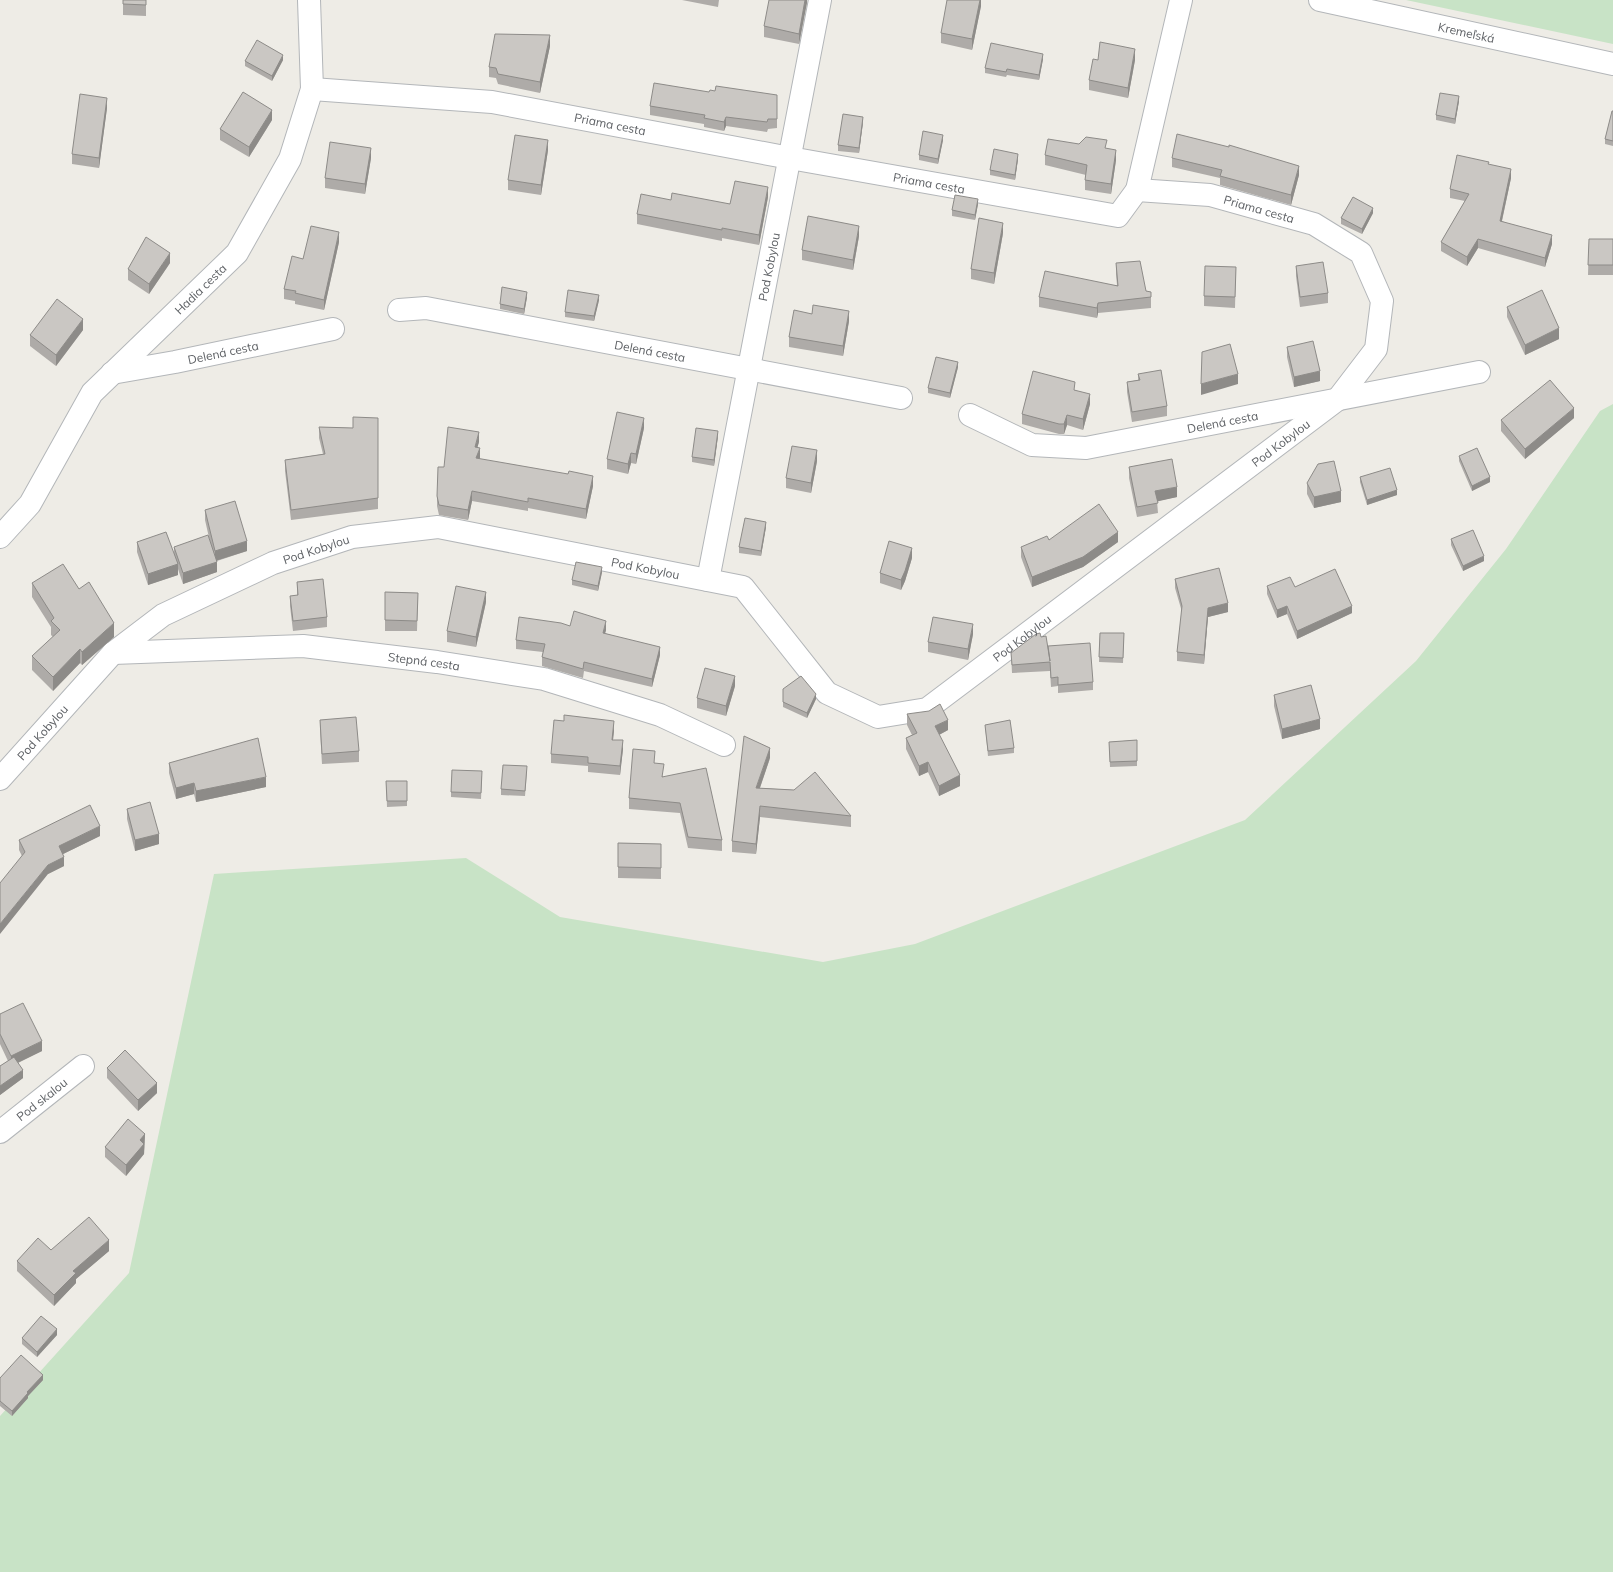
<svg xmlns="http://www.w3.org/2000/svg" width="1613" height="1572" viewBox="0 0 1613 1572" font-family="Mulish,sans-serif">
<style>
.green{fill:#c8e3c6}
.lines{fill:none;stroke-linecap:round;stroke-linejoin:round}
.minor-casing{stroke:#b3b6b9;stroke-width:24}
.tertiary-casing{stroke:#b3b6b9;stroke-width:24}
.minor{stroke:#fff;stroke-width:22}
.tertiary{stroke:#fff;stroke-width:22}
.wall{fill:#aeaba8}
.shaded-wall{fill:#8d8b88}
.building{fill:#cac7c3;stroke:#8d8b88}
.labels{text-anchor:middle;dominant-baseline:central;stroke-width:3;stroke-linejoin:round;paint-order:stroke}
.street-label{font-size:12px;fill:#5e6165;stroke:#fff}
</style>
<rect width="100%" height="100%" fill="#eeece6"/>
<g class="green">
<polygon points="1406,0 1613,0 1613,44"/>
<polygon points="1613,404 1613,1572 0,1572 0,1416 129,1273 214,874 466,858 560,917 823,962 915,944 1245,820 1416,661 1506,549 1600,411"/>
</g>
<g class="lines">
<defs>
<g id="minor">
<polyline points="1137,190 1181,0"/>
<path id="s1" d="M 399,310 L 426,308 L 901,398"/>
<path id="s2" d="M 112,373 L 175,362 L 333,329"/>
<path id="s3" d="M 970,415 L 1032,445 L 1086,448 L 1479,372"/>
<path id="s4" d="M 0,537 L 30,504 L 92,393 L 237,253 L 290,159 L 312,89 L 309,0"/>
<path id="s5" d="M 708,580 L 820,0"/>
<path id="s6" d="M 113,653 L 303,646 L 437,662 L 544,679 L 660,715 L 724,745"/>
<path id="s7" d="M 0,779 L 113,653 L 163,615 L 273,563 L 352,537 L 438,527 L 743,587 L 827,693 L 878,717 L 927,709 L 1337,400 L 1376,349 L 1382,301 L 1361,253 L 1314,224 L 1210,195 L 1137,190 L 1118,216 L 790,158 L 492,102 L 312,89"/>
<path id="s8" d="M 0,1132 L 83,1066"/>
</g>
<g id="tertiary">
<path id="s9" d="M 1320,0 L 1613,64"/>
</g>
</defs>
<use href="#minor" class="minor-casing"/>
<use href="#tertiary" class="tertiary-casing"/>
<use href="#minor" class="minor"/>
<use href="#tertiary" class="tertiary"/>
</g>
<g class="wall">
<polygon points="123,0 146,0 146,16 123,15"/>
<polygon points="682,0 719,0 718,7"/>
<polygon points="807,0 799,44 764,37 764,26"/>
<polygon points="981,0 981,6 972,50 941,43 941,33"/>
<polygon points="550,46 540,93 498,84 496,78 489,77 489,67"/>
<polygon points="1043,59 1039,80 1007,75 1006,77 985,73 985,68"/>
<polygon points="283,60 272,81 245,66 245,61"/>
<polygon points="1098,60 1135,60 1128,98 1089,90 1089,80"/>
<polygon points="1459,101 1455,124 1436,120 1436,115"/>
<polygon points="777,104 777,128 768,129 767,132 726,126 724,131 704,127 704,124 650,115 650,106"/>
<polygon points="107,108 99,168 72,164 72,154"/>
<polygon points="1613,111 1613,146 1605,144 1605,139"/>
<polygon points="272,120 249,157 220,140 220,129"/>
<polygon points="863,122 859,153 838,151 838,145"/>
<polygon points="943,140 938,164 919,160 919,155"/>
<polygon points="1107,149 1116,160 1111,194 1085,190 1085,180 1086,175 1045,165 1045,155"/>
<polygon points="548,150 541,195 508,190 508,180"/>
<polygon points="371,158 365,194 325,188 325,178"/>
<polygon points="1172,158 1299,175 1291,205 1220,185 1220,178 1172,167"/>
<polygon points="1018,159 1015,180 990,175 990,170"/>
<polygon points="1489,165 1511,178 1502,221 1552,244 1545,267 1478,248 1467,266 1441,251 1441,242 1465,201 1450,198 1450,189"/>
<polygon points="768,197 759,245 722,238 722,241 637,224 637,214 671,200 730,204"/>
<polygon points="978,204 975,220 952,216 952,210"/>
<polygon points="1373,213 1362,234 1341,224 1341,218"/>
<polygon points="1003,233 994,284 971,279 971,269"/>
<polygon points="859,236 853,270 802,260 802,250"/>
<polygon points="1589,239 1613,239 1613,275 1588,275"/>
<polygon points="339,242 324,310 295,304 295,301 284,299 284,289 303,259"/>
<polygon points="170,263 149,294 128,280 128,269"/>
<polygon points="1116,263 1146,291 1151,292 1151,308 1098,313 1097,318 1039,307 1039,297 1117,285 1116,274"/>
<polygon points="1296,266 1328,293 1328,303 1300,307 1296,276"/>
<polygon points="1236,267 1235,308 1204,306 1204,296"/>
<polygon points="527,297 524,314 500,309 500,304"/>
<polygon points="599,300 594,321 565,317 565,312"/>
<polygon points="1507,307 1559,339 1525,355 1507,317"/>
<polygon points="849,321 843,356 789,347 789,337"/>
<polygon points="83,330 56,366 30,346 30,335"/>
<polygon points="1287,347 1320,381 1294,387 1287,357"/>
<polygon points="958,367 950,398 928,393 928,388"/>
<polygon points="1138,374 1167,406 1167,416 1132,422 1127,392 1127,382 1138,380"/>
<polygon points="1075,390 1090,404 1083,430 1067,425 1064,434 1059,434 1022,424 1022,414"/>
<polygon points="378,418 378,509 291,520 285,471 285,460 323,454 319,438 319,427 353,428"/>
<polygon points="1574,418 1525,459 1501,431 1501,420"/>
<polygon points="644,428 636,464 631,463 628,474 607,469 607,459"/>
<polygon points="718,436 714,466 692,462 692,457"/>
<polygon points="479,442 477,447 480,458 480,459 593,486 586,519 528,508 528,511 472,501 468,520 439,515 437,506 437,496 444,467"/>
<polygon points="1459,456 1490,482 1472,491 1459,461"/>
<polygon points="817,461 811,493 786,488 786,478"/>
<polygon points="1129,467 1177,497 1157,501 1158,513 1137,517 1129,478"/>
<polygon points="1360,477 1397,495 1367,505 1360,482"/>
<polygon points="1307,483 1341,502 1314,508 1307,494"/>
<polygon points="205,510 247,551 217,561 217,572 183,584 178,569 178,575 148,585 137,552 137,542 174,554 174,547 210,542 205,520"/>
<polygon points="766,527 761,556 739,553 739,547"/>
<polygon points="1451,539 1484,561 1463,571 1451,545"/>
<polygon points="1049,540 1118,542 1083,567 1032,587 1021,557 1021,547"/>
<polygon points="912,558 905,581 901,590 880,583 880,573"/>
<polygon points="602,572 598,591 572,585 572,580"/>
<polygon points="1175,579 1228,612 1208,617 1204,664 1177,661 1177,652 1182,612 1175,588"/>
<polygon points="297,582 327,617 327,627 293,631 290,606 290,596 297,596"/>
<polygon points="32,583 79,589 114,637 82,665 80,663 53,691 32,670 32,656 53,637 51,635 51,627 32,597"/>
<polygon points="1267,586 1295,587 1352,613 1297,639 1287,614 1277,618 1267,594"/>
<polygon points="385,592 418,593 417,631 385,631"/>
<polygon points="486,602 476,647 447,642 447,631"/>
<polygon points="570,626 606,630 605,633 660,655 652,687 584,671 583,678 542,666 542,657 543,652 516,649 516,640"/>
<polygon points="1100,633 1124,633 1123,663 1099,662"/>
<polygon points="973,634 968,660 928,652 928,642"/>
<polygon points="1041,637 1048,654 1048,646 1093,682 1093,690 1058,693 1058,686 1051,687 1050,671 1012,673 1011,653"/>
<polygon points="735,686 726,716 697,708 697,698"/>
<polygon points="783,689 816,699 807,718 783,707"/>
<polygon points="1274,695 1320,729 1282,739 1274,706"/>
<polygon points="907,714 948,730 939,735 960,786 939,796 928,772 919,776 906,749 906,738 912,735 907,725"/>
<polygon points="320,720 359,751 359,762 322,764 320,730"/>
<polygon points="985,725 1014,748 1014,753 988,756"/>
<polygon points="614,730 613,740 623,749 620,775 588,772 588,766 551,763 551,754"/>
<polygon points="1137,740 1137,766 1110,767 1109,742"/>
<polygon points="770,758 760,788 794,790 851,816 851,827 760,817 756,854 732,852 732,841"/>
<polygon points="169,763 266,787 196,802 194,794 176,799 169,773"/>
<polygon points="654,763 663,777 722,840 722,851 688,848 680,813 629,809 629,798"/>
<polygon points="527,771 525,796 501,795 501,789"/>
<polygon points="482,776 481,799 451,797 451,792"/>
<polygon points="386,781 407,781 407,806 387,807"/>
<polygon points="127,809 159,844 135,851 127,819"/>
<polygon points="100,836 63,854 64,866 48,874 22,856 19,850 19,840"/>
<polygon points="618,843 661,844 661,879 618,878"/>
<polygon points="0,1014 42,1051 18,1063 23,1078 0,1095 0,1066 8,1061 0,1044"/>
<polygon points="107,1068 157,1093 138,1111 107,1078"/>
<polygon points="145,1134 144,1154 126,1176 105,1157 105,1147"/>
<polygon points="51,1250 109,1251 76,1279 76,1283 54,1306 17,1271 17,1261"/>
<polygon points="57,1335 37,1357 22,1344 22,1338"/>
<polygon points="0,1378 43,1380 28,1396 28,1398 12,1416 0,1406"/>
</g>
<g class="shaded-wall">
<polygon points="805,0 807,0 807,3 799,44 799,34"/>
<polygon points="980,0 981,0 981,6 972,50 972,39"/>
<polygon points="550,35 550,46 540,93 540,82"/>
<polygon points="1135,49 1135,60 1128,98 1128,88"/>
<polygon points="1043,54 1043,59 1039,80 1039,75"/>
<polygon points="283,55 283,60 272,81 272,76"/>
<polygon points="1459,96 1459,101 1455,124 1455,119"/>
<polygon points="107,98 107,108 99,168 99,158"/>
<polygon points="272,110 272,120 249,157 249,147"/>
<polygon points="726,117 726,126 724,131 724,122"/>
<polygon points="863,117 863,122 859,153 859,148"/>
<polygon points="943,135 943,140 938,164 938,159"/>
<polygon points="548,140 548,150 541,195 541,185"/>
<polygon points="371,148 371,158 365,194 365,184"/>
<polygon points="1116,150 1116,160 1111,194 1111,184"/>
<polygon points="1018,154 1018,159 1015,180 1015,175"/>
<polygon points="1299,166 1299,175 1291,205 1291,195"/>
<polygon points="1511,169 1511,178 1500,229 1500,221"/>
<polygon points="768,187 768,197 759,245 759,235"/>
<polygon points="978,199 978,204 975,220 975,215"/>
<polygon points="1373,208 1373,213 1362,234 1362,229"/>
<polygon points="1003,223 1003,233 994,284 994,273"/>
<polygon points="859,226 859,236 853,270 853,260"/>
<polygon points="339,232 339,242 324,310 324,300"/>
<polygon points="1552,235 1552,244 1545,267 1545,258"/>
<polygon points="1478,239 1478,248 1467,266 1467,257"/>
<polygon points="170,253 170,263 149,294 149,284"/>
<polygon points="527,292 527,297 524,314 524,309"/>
<polygon points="599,295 599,300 594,321 594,316"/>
<polygon points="1098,303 1098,313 1097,318 1097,308"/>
<polygon points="849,311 849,321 843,356 843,346"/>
<polygon points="83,319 83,330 56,366 56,355"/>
<polygon points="1559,328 1559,339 1525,355 1525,345"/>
<polygon points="958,362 958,367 950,398 950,393"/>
<polygon points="1320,371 1320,381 1294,387 1294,377"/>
<polygon points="1238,374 1238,384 1201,395 1201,384"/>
<polygon points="1090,394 1090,404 1083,430 1083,419"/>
<polygon points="1574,408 1574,418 1525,459 1525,449"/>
<polygon points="1067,415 1067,425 1064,434 1064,424"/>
<polygon points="644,418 644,428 636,464 636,454"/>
<polygon points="718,431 718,436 714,466 714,460"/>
<polygon points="479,432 479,442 475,456 475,447"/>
<polygon points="480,448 480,458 476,468 476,458"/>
<polygon points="817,450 817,461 811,493 811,483"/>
<polygon points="631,453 631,463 628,474 628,464"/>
<polygon points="593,476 593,486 586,519 586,509"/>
<polygon points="1490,477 1490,482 1472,491 1472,486"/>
<polygon points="1177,487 1177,497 1155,502 1155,491"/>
<polygon points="1397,490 1397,495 1367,505 1367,500"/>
<polygon points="472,491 472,501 468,520 468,510"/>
<polygon points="1341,491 1341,502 1314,508 1314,497"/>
<polygon points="766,522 766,527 761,556 761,551"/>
<polygon points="1118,532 1118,542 1083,567 1032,587 1032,577"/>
<polygon points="247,541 247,551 215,561 215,551"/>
<polygon points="912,548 912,558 905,581 901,590 901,580"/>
<polygon points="1484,556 1484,561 1463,571 1463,566"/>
<polygon points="217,562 217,572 183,584 183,573"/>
<polygon points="178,564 178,575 148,585 148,574"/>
<polygon points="602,567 602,572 598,591 598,586"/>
<polygon points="486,592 486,602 476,647 476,637"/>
<polygon points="1228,603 1228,612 1208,617 1204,664 1204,655 1208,608"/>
<polygon points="1287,606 1287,614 1277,618 1277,610"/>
<polygon points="1352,606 1352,613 1297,639 1297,631"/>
<polygon points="606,621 606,630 603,641 603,633"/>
<polygon points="114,623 114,637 82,665 82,652"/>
<polygon points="973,624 973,634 968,660 968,649"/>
<polygon points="660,647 660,655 652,687 652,679"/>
<polygon points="80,649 80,663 53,691 53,677"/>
<polygon points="735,676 735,686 726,716 726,706"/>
<polygon points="816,694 816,699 807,718 807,713"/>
<polygon points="1320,719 1320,729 1282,739 1282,729"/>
<polygon points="948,720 948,730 935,737 935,726"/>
<polygon points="614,721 614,730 612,749 612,740"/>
<polygon points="623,740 623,749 620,775 620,766"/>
<polygon points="770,748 770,758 756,799 756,788"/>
<polygon points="928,762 928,772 919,776 919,766"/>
<polygon points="960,775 960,786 939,796 939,786"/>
<polygon points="266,777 266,787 196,802 196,791"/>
<polygon points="194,783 194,794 176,799 176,788"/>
<polygon points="760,806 760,817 756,854 756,844"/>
<polygon points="100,826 100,836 59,856 59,846"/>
<polygon points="159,834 159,844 135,851 135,840"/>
<polygon points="64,857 64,866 48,874 0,934 0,924 48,865"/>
<polygon points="42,1041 42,1051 11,1066 11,1056"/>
<polygon points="23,1070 23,1078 0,1095 0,1086"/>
<polygon points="157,1083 157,1093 138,1111 138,1100"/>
<polygon points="145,1134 144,1154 126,1176 126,1165 140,1140"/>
<polygon points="109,1240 109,1251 76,1279 76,1283 54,1306 54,1295 73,1271"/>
<polygon points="57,1329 57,1335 37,1357 37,1352"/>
<polygon points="43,1375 43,1380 28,1396 28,1398 12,1416 12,1411 27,1392"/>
</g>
<g class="building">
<polygon points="123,0 146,0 146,5 123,4"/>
<polygon points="769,0 805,0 799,34 764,26"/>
<polygon points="947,0 980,0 972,39 941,33"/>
<polygon points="495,34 550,35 540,82 498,74 496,68 489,67"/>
<polygon points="257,40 283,55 272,76 245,61"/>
<polygon points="1100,42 1135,49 1128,88 1089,80 1093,59 1098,60"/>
<polygon points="991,43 1043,54 1039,75 1007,69 1006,72 985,68"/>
<polygon points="654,83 709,92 710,90 715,91 716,86 777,95 777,119 768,119 767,122 726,117 724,122 704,118 705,115 650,106"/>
<polygon points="243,92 272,110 249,147 220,129"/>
<polygon points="1440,93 1459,96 1455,119 1436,115"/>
<polygon points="80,94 107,98 99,158 72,154"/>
<polygon points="1612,111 1613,111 1613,141 1605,139"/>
<polygon points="843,114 863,117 859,148 838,145"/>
<polygon points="923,131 943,135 938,159 919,155"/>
<polygon points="1177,134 1229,147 1229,145 1299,166 1291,195 1220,176 1222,170 1172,158"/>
<polygon points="515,135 548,140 541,185 508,180"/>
<polygon points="1086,137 1107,140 1105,148 1116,150 1111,184 1085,180 1087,165 1045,155 1048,139 1079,144"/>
<polygon points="330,142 371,148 365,184 325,178"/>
<polygon points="994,149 1018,154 1015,175 990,170"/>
<polygon points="1457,155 1489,162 1488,164 1511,169 1500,221 1552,235 1545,258 1478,239 1467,257 1441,242 1469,194 1450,189"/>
<polygon points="735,181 768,187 759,235 722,228 722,230 637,214 641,194 671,200 672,193 730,204"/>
<polygon points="955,195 978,199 975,215 952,210"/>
<polygon points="1353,197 1373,208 1362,229 1341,218"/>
<polygon points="808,216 859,226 853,260 802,250"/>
<polygon points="979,218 1003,223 994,273 971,269"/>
<polygon points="311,226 339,232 324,300 295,293 296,291 284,289 292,256 303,259"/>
<polygon points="146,237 170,253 149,284 128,269"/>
<polygon points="1589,239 1613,239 1613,265 1588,265"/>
<polygon points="1140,261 1146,291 1151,292 1151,297 1098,303 1097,308 1039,297 1045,271 1118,286 1116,263"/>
<polygon points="1323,262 1328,293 1300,297 1296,266"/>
<polygon points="1205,266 1236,267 1235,297 1204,296"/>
<polygon points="502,287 527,292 524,309 500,304"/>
<polygon points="568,290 599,295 594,316 565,312"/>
<polygon points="1542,290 1559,328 1525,345 1507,307"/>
<polygon points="57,299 83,319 56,355 30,335"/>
<polygon points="813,305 849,311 843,346 789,337 794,310 812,314"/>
<polygon points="1313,341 1320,371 1294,377 1287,347"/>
<polygon points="1230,344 1238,374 1201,384 1202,352"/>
<polygon points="936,357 958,362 950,393 928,388"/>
<polygon points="1161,370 1167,406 1132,412 1127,382 1140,380 1138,374"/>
<polygon points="1033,371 1075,382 1074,390 1090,394 1083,419 1067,415 1064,424 1059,424 1022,414"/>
<polygon points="1550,380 1574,408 1525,449 1501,420"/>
<polygon points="617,412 644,418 636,454 631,453 628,464 607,459"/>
<polygon points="353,417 378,418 378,498 291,510 285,460 325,454 319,427 353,428"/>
<polygon points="448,427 479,432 475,447 480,448 476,458 568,474 569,471 593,476 586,509 528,498 528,502 472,491 468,510 439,505 437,496 438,467 444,467"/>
<polygon points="696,428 718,431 714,460 692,457"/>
<polygon points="792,446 817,450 811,483 786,478"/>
<polygon points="1477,448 1490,477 1472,486 1459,456"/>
<polygon points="1172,459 1177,487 1155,491 1158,503 1137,507 1129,467"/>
<polygon points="1334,461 1341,491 1314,497 1307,483 1318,464"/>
<polygon points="1390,468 1397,490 1367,500 1360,477"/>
<polygon points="235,501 247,541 215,551 205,510"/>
<polygon points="1099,504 1118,532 1083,557 1032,577 1021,547 1047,536 1049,540"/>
<polygon points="745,518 766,522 761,551 739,547"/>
<polygon points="1473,530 1484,556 1463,566 1451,539"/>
<polygon points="166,532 178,564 148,574 137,542"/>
<polygon points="208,535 217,562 183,573 174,547"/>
<polygon points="889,541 912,548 905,571 901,580 880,573"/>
<polygon points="576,562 602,567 598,586 572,580"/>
<polygon points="63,564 79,589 89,582 114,623 82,652 80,649 53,677 32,656 60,630 51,621 54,618 32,583"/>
<polygon points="1219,568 1228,603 1208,608 1204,655 1177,652 1182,606 1175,579"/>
<polygon points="1335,569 1352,606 1297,631 1287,606 1277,610 1267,586 1290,577 1295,587"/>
<polygon points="323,579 327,617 293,621 290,596 298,595 297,582"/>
<polygon points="456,586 486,592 476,637 447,631"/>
<polygon points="385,592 418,593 417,621 385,620"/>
<polygon points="574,611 606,621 603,633 660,647 652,679 584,662 583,669 542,657 545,644 516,640 519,617 561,623 570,626"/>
<polygon points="933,617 973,624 968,649 928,642"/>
<polygon points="1040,633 1041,637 1046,636 1050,661 1048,646 1090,643 1093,682 1058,685 1058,677 1051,678 1050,662 1012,665 1011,653 1036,634"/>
<polygon points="1100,633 1124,633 1123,658 1099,657"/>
<polygon points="705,668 735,676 726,706 697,698"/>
<polygon points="801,676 816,694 807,713 783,702 783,689"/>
<polygon points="1311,685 1320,719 1282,729 1274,695"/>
<polygon points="940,704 948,720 935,726 960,775 939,786 928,762 919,766 906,738 917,733 907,714 929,711"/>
<polygon points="564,715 614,721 612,740 623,740 620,766 588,763 588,757 551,754 554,720 564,721"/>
<polygon points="356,717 359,751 322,754 320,720"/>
<polygon points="1010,720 1014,748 988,751 985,725"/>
<polygon points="744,736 770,748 756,788 794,790 815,772 851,816 760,806 756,844 732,841"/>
<polygon points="258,738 266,777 196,791 194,783 176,788 169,763"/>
<polygon points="1137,740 1137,761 1110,762 1109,742"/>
<polygon points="633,749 655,751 654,763 664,764 662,777 706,768 722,840 688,837 680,803 629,798"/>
<polygon points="503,765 527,766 525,791 501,789"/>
<polygon points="452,770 482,771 481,793 451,792"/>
<polygon points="386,781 407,781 407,801 387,801"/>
<polygon points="150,802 159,834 135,840 127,809"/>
<polygon points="90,805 100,826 59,846 64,857 48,865 0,924 0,883 25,852 19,840"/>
<polygon points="618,843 661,844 661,868 618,867"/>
<polygon points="23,1003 42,1041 11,1056 0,1034 0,1014"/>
<polygon points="125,1050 157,1083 138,1100 107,1068"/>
<polygon points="14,1057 23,1070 0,1086 0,1066"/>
<polygon points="128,1119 145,1134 140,1140 144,1144 126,1165 105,1147"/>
<polygon points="89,1217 109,1240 73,1271 76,1273 54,1295 17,1261 38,1238 51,1250"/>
<polygon points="41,1316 57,1329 37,1352 22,1338"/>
<polygon points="21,1355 43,1375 27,1392 28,1393 12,1411 0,1401 0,1378"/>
</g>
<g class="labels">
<g class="street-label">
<text stroke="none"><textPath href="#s9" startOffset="150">Kremeľská</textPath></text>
<text transform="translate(610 124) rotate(11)">Priama cesta</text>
<text transform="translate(929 183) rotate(10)">Priama cesta</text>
<text transform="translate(1259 209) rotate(16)">Priama cesta</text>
<text stroke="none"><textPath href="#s5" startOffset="319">Pod Kobylou</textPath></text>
<text stroke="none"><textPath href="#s4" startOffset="322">Hadia cesta</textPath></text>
<text stroke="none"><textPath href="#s1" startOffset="255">Delená cesta</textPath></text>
<text stroke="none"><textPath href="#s2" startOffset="113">Delená cesta</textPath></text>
<text stroke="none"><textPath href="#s3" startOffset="262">Delená cesta</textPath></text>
<text stroke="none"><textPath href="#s7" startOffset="1518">Pod Kobylou</textPath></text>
<text stroke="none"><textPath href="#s7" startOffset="399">Pod Kobylou</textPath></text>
<text stroke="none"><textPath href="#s7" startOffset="735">Pod Kobylou</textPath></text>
<text stroke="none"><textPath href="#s7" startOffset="1194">Pod Kobylou</textPath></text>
<text stroke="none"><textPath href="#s6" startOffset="312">Stepná cesta</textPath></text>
<text stroke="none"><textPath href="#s7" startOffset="63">Pod Kobylou</textPath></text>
<text stroke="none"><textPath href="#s8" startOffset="53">Pod skalou</textPath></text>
</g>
</g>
</svg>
